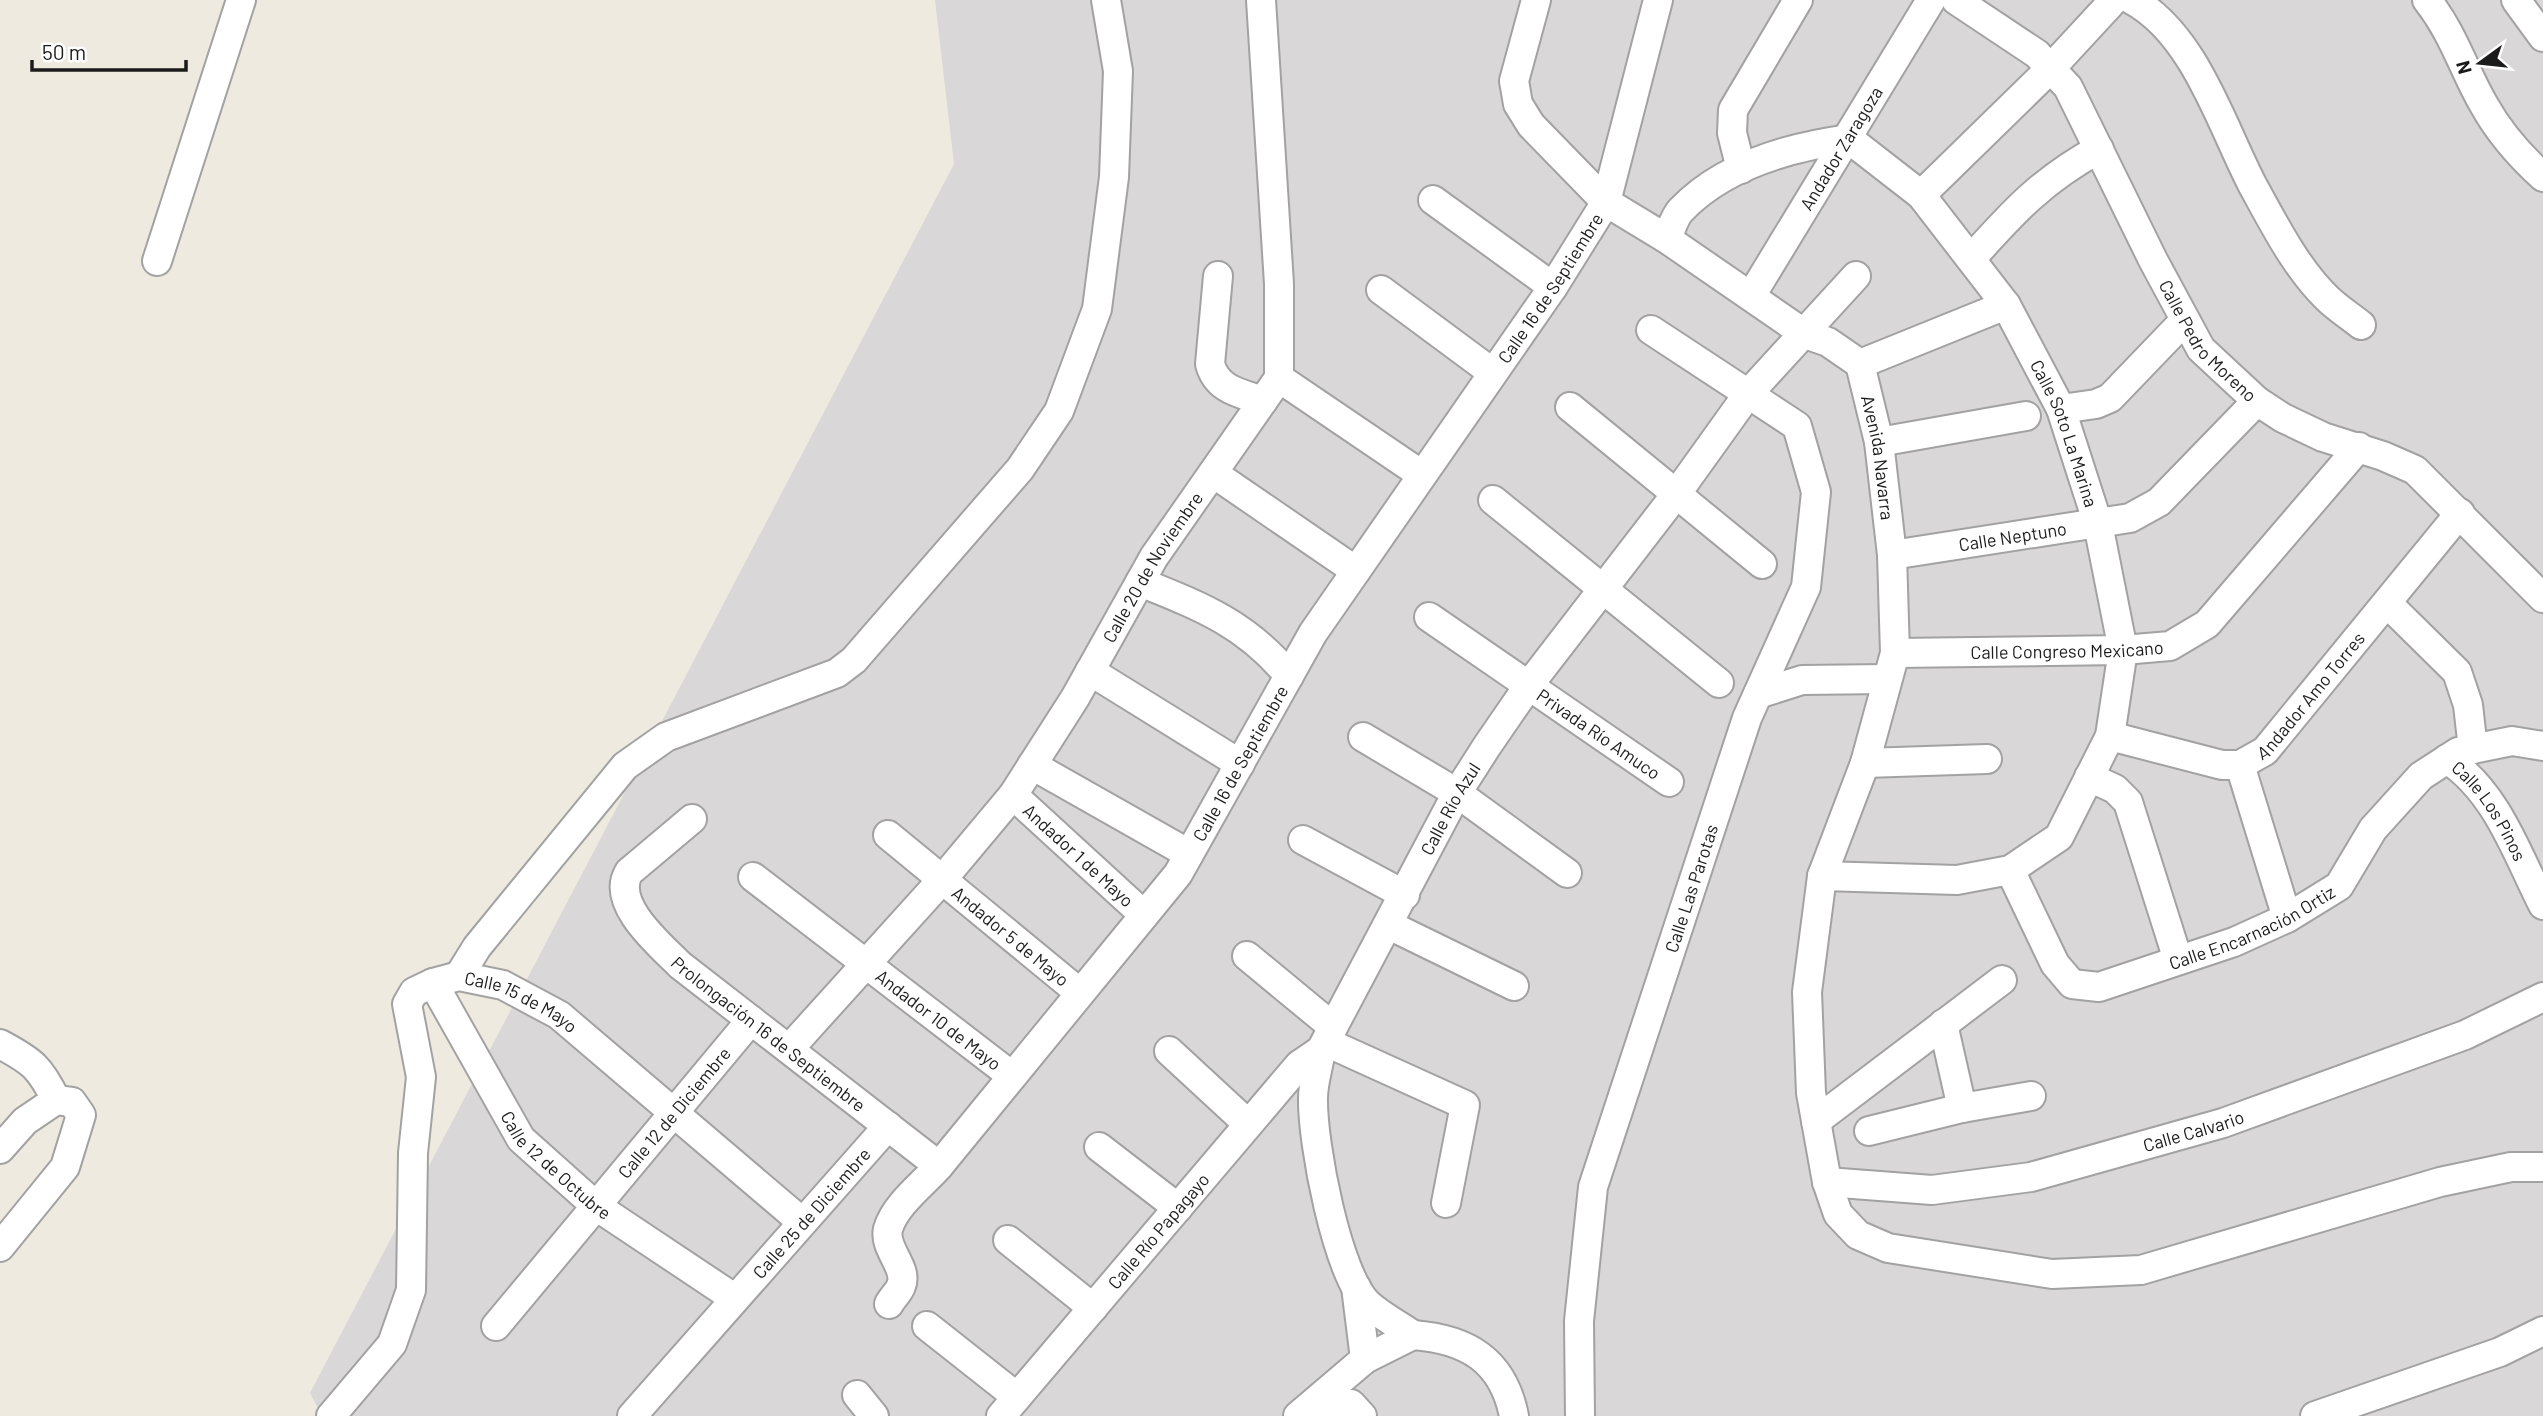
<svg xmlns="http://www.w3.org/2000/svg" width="2543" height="1416" viewBox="0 0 2543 1416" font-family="Barlow,sans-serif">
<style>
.residential{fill:#d9d7d7}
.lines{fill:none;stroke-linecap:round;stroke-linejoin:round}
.minor-casing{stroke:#a2a2a2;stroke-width:32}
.minor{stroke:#fff;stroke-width:28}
.labels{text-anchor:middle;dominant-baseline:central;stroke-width:6;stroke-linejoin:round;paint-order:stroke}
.street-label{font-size:18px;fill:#1b1b1b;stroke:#fff}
</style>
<rect width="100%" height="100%" fill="#eeeadf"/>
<polygon class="residential" points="935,0 2543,0 2543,1416 322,1416 310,1393 954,164"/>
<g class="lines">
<defs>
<g id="minor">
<path id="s1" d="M 1536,0 L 1514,81 L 1518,104 L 1531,125 L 1606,202 L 1667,239 L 1805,334 L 1828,342 L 1860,364 L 1879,442 L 1892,555 L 1895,653 L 1865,763 L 1822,876 L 1807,992 L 1811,1093 L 1827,1182 L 1838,1214 L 1858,1235 L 1888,1248 L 2052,1274 L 2141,1270 L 2440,1182 L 2511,1167 L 2543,1167"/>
<path id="s2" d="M 1956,0 L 2037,54 L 2068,87 L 2153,260 L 2201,349 L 2257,401 L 2283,418 L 2323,437 L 2383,456 L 2415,470 L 2543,598"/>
<path d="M 2132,0 C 2195,34 2222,127 2253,186 C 2274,224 2296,268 2327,298 C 2337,308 2350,316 2361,325"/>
<path d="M 2427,0 C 2455,36 2463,69 2484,105 C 2499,132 2521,157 2543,177"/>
<polyline points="2516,0 2543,37"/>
<polyline points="1741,169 1732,133 1733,110 1798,0"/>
<polyline points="1921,195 2052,67 2114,0"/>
<polyline points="1433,200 1553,287"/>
<path id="s3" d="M 1667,239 C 1671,230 1674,217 1681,210 C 1724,165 1790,147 1849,139 L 1921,195 L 2006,305 L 2061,409 L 2098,524 L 2123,650 L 2110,736 L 2059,837 L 2010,870 L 1957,880 L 1822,876"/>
<path d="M 1971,259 C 2013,212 2042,180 2099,149"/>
<polyline points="157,261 241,0"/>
<path d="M 1218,276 L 1210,364 C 1217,390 1240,393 1263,401"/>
<polyline points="1381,290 1493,373"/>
<path id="s4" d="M 1751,296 L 1931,0"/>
<polyline points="1860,364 2006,305"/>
<polyline points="1279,378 1422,475"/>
<polyline points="1570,407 1762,564"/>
<polyline points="2061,409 2096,404 2110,398 2185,320"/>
<polyline points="1879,442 2026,416"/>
<polyline points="1213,473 1356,571"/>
<polyline points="1493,500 1719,683"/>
<path id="s5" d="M 1892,555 L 2130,518 L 2159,502 L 2257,401"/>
<path d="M 1140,582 C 1200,606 1247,624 1289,676"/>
<polyline points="2387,603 2457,672 2468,705 2473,749"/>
<path id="s6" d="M 1429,617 L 1669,782"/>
<path id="s7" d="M 1895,653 L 2123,650 L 2170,646 L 2207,624 L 2359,447"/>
<polyline points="1090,671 1240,764"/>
<polyline points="1758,694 1802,680 1887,679"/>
<path id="s8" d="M 2110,736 L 2222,765 L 2240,765 L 2265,751 L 2460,513"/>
<polyline points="1363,737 1457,793 1567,873"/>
<path id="s9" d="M 2447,759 C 2497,792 2517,854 2543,905"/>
<polyline points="1865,763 1987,759"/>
<polyline points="1032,765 1189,854"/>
<polyline points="2240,765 2287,918"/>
<polyline points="2089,777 2115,789 2128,802 2178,960"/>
<path id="s10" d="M 1013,795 L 1144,915"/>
<path id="s11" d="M 692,819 L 629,872 C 610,903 659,944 680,965 L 939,1166"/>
<path id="s12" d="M 888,835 L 1080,993"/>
<polyline points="1303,840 1405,895"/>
<path id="s13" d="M 2010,870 L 2055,964 L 2072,984 L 2099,987 L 2234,942 L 2287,918 L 2339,886 L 2373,829 L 2421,776 L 2458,752 L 2512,741 L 2543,746"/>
<path id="s14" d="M 753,877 L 1012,1076"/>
<polyline points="1389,925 1514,986"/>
<polyline points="1247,956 1333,1027"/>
<polyline points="459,976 477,947 625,766 666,737 837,673 854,660 1020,469 1059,411 1097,309 1114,177 1118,71 1106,0"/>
<path id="s15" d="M 433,983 L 521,1139 L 596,1206 L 734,1298"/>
<polyline points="1943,1024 1962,1108"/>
<polyline points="1326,1042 1465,1105 1446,1203"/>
<path d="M 0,1044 C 32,1061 40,1067 56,1100"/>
<path id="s16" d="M 789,1049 L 941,881 L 1013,795 L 1075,698 L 1154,557 L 1279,378 L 1279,284 L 1261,0"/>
<polyline points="1169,1051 1248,1124"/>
<polyline points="1816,1121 2002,980"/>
<polyline points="1869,1131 1962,1108 2031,1096"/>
<polyline points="1099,1147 1178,1208"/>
<polyline points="0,1149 25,1121 56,1100 72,1102 81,1115 65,1167 0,1247"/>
<path id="s17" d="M 1827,1182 L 1932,1190 L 2031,1177 L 2223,1123 L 2465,1035 L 2543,997"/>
<polyline points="1008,1240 1093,1308"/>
<polyline points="1356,1287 1365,1359"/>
<path id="s18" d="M 889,1304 C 892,1298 899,1292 901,1286 C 909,1268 883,1249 888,1229 C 895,1205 923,1184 939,1166 L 1178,874 L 1313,633 L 1553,287 L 1606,202 L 1658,0"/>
<path id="s19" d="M 496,1326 L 751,1020"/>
<polyline points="927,1326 1017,1397"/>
<path id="s20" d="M 1413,1335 C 1399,1325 1381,1316 1368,1304 C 1337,1275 1312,1142 1313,1098 C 1313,1082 1319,1065 1321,1050 L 1457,793 L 1487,746 L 1529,685 L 1677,493 L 1748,394 L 1856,276"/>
<path d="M 1413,1335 C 1467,1339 1503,1360 1514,1416"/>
<polyline points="857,1395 874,1416"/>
<path id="s21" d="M 331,1416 L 392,1344 L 411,1290 L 413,1153 L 421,1077 L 407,1004 L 414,992 L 433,983 L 459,976 L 503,985 L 559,1015 L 802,1222"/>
<path id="s22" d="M 632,1416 L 888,1126"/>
<path id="s23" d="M 1001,1416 L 1299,1065 L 1321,1050"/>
<polyline points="1298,1416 1365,1359 1413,1335"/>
<polyline points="1324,1416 1351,1404 1362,1416"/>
<path id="s24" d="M 1580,1416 L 1579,1321 L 1593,1187 L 1747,718 L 1806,587 L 1816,492 L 1797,426 L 1651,330"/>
<polyline points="2315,1416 2500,1352 2543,1331"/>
</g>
</defs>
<use href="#minor" class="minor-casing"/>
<use href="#minor" class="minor"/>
</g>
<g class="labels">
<g class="street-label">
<text stroke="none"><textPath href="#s4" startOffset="173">Andador Zaragoza</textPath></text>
<text stroke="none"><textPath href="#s18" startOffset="1236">Calle 16 de Septiembre</textPath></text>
<text stroke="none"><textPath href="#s2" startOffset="434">Calle Pedro Moreno</textPath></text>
<text stroke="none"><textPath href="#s3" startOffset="590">Calle Soto La Marina</textPath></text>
<text stroke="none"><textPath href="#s1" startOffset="637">Avenida Navarra</textPath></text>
<text stroke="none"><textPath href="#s5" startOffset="122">Calle Neptuno</textPath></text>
<text stroke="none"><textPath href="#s16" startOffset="606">Calle 20 de Noviembre</textPath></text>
<text stroke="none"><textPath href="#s7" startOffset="172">Calle Congreso Mexicano</textPath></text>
<text stroke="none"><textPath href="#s8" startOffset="234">Andador Amo Torres</textPath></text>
<text stroke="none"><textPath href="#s6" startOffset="206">Privada Río Amuco</textPath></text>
<text stroke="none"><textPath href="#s18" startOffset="668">Calle 16 de Septiembre</textPath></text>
<text stroke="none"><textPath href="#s20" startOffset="593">Calle Río Azul</textPath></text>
<text stroke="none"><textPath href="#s9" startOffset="68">Calle Los Pinos</textPath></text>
<text stroke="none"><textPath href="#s10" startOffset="89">Andador 1 de Mayo</textPath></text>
<text stroke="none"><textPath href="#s24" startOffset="544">Calle Las Parotas</textPath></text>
<text stroke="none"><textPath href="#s13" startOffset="322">Calle Encarnación Ortiz</textPath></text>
<text stroke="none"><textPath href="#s12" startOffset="159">Andador 5 de Mayo</textPath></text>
<text stroke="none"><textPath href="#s21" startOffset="569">Calle 15 de Mayo</textPath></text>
<text stroke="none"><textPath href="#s14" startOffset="234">Andador 10 de Mayo</textPath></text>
<text stroke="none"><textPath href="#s11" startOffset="308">Prolongación 16 de Septiembre</textPath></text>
<text stroke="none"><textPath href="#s19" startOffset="278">Calle 12 de Diciembre</textPath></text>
<text stroke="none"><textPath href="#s17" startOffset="374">Calle Calvario</textPath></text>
<text stroke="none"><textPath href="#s15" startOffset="222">Calle 12 de Octubre</textPath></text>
<text stroke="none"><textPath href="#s22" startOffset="271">Calle 25 de Diciembre</textPath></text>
<text stroke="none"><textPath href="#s23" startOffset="243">Calle Río Papagayo</textPath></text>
</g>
</g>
<g transform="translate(2480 63) rotate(255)" stroke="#ffffff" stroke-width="5" paint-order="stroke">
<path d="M0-5L12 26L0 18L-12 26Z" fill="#1b1b1b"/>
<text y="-10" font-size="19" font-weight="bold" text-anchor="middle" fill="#1b1b1b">N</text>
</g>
<path d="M32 60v10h154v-10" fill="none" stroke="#1b1b1b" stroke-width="3.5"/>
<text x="42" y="60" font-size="21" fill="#1b1b1b" stroke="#ffffff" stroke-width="5" paint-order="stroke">50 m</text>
</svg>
